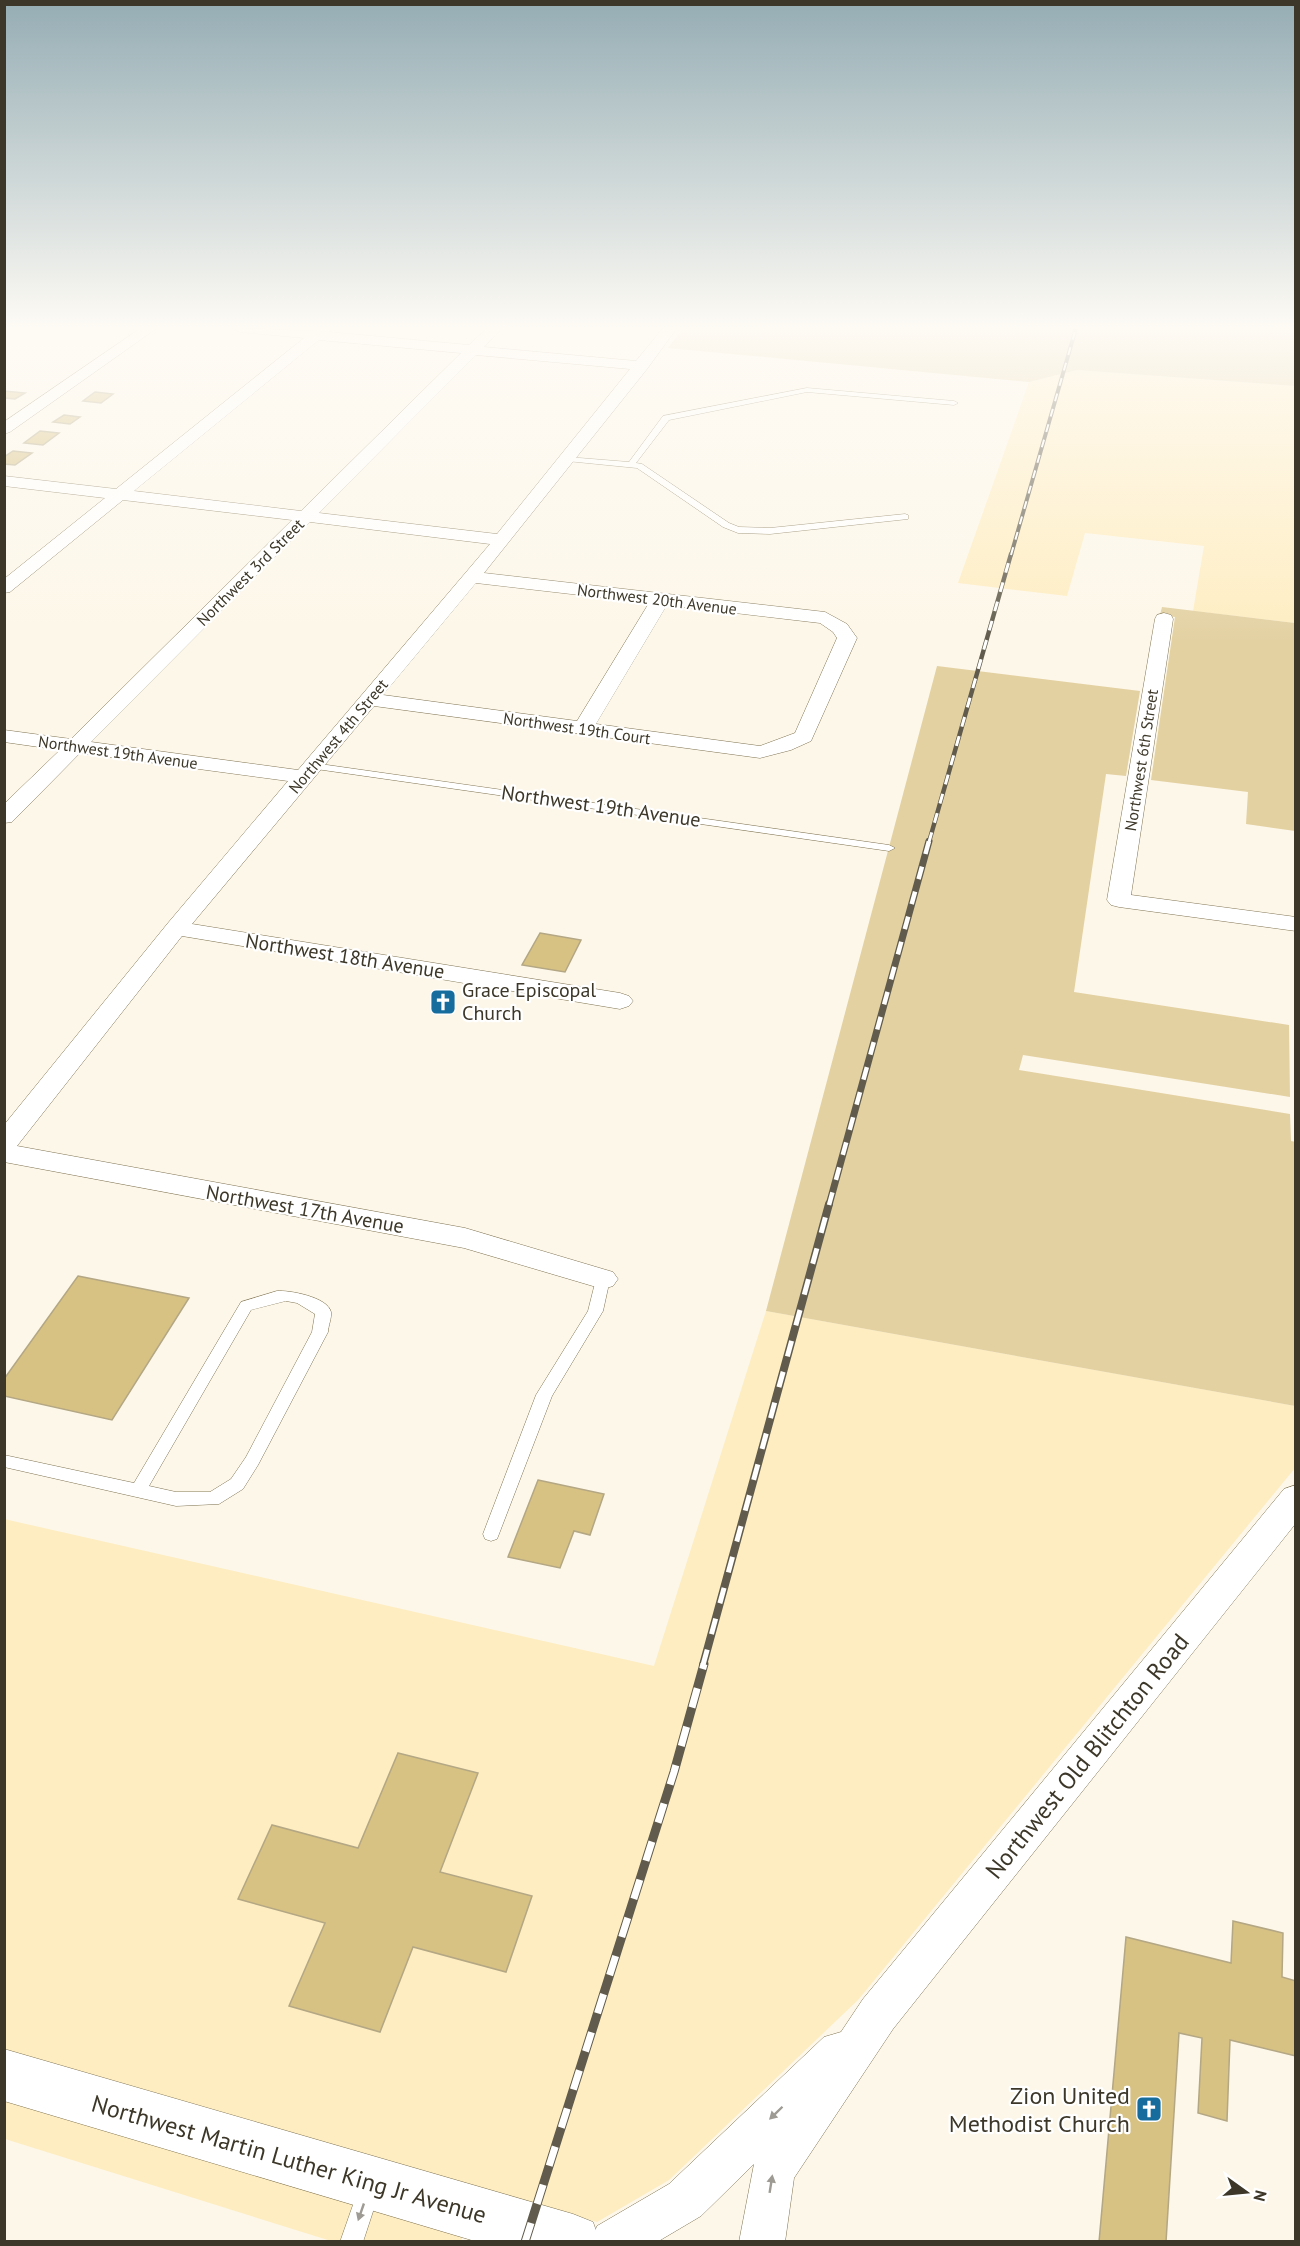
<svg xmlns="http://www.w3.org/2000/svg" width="1300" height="2246" viewBox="0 0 1300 2246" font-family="'PT Sans',sans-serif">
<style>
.built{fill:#feedc1}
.green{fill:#e3d1a2}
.building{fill:#d7c183;stroke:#b3a784;stroke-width:1.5}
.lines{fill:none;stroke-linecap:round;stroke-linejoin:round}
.service-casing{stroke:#807453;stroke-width:1}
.minor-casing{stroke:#807453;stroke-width:1}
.secondary-casing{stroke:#807453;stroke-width:1}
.service{fill:#fff;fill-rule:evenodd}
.minor{fill:#fff;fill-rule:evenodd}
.secondary{fill:#fff;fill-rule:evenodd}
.rail-far4-casing{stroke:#605b4c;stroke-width:4}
.rail-far3-casing{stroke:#605b4c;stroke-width:4.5}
.rail-far2-casing{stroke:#605b4c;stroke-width:7}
.rail-far1-casing{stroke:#605b4c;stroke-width:8}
.rail-casing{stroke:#605b4c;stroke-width:9}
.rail-far4{stroke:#fff;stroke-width:2;stroke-dasharray:8;stroke-linecap:butt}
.rail-far3{stroke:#fff;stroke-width:3;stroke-dasharray:10;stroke-linecap:butt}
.rail-far2{stroke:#fff;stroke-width:4.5;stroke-dasharray:13;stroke-linecap:butt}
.rail-far1{stroke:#fff;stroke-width:5;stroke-dasharray:16;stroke-linecap:butt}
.rail{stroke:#fff;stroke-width:7;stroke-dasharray:20;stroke-linecap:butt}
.oneway{fill:#9e9b94}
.labels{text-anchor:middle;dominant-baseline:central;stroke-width:4.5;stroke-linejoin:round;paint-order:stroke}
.far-street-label{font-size:16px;fill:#3c3728;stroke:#fff}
.street-label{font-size:20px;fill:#3c3728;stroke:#fff}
.poi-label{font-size:20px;fill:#3c3728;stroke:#fff;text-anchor:start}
.near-street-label{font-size:24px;fill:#3c3728;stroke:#fff}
.near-poi-label{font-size:24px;fill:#3c3728;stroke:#fff;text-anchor:end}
</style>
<rect width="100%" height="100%" fill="#fdf7e9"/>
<g class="built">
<polygon points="1077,370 1295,386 1295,623 1193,611 1204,546 1085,533 1067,596 958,583 1029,382"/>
<polygon points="766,1311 1295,1406 1295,1468 858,2000 669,2180 597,2222 5,2051 4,1519 654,1666"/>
<polygon points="4,2100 463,2235 461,2241 331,2241 5,2139"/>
</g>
<g class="green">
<polygon points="683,328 1295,328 1295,386 1077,370 1029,382 668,348"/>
<polygon points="1162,607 1295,623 1295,831 1246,824 1248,792 1151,780 1175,617 1160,615"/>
<polygon points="937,666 1140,691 1126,776 1106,774 1074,992 1289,1025 1290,1097 1023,1055 1019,1070 1290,1114 1291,1141 1296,1142 1295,1406 766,1311"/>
</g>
<g class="building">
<polygon points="4,391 25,393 15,399 4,398"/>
<polygon points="95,392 113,394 101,403 83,401"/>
<polygon points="64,415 80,417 70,424 53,422"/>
<polygon points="40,431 59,433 43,445 24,443"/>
<polygon points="13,451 32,453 15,465 4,464 4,457"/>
<polygon points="540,933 581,940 565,972 522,965"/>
<polygon points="78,1276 189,1298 112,1420 4,1396 4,1379"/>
<polygon points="538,1480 604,1494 590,1535 574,1531 560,1568 508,1557"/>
<polygon points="398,1753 478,1773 440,1872 532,1896 506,1972 413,1947 380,2032 289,2006 325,1923 238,1899 272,1825 358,1848"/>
<polygon points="1233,1921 1283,1933 1282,1977 1296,1981 1296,2056 1230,2040 1227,2121 1198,2113 1202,2038 1179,2033 1166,2242 1099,2242 1126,1937 1231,1963"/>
</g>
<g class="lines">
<defs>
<g id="service">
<polygon points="807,388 954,401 958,403 954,405 807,392 669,420 636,463 642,464 729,523 739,527 770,528 905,514 908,515 908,519 770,534 738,533 723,527 637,468 567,461 563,459 567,457 629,462 663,416"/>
<polygon points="313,763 889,845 895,848 889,851 309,768 309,764"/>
<polygon points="603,1274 608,1275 610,1279 603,1311 552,1396 499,1534 497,1539 491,1541 485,1539 483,1534 536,1395 588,1311 596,1279 598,1275"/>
<path d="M 277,1291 C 289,1290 328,1297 331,1312 C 332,1317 328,1327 328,1332 L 258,1465 L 243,1489 L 219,1504 L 176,1506 L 4,1467 L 4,1455 L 134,1483 L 241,1302 ZM 286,1301 L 297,1303 L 315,1314 L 312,1332 L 246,1457 L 231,1479 L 210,1492 L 176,1492 L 149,1486 L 251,1310 Z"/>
<polygon points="369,2179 377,2182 380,2190 363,2242 340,2242 361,2182"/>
</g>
<g id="minor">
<polygon points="141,328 157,328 10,432 4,434 4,422"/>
<path d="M 233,328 L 313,331 L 316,328 L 332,328 L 329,332 L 469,345 L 487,328 L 502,328 L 484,347 L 636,361 L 663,328 L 677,328 L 647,369 L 484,573 L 825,612 L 847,624 L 857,638 L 811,741 L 791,750 L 760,758 L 374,706 L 192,924 L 620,993 L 629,996 L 633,1001 L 629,1006 L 620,1009 L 182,936 L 17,1146 L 465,1228 L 613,1272 L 618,1279 L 613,1286 L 603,1289 L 464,1248 L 4,1162 L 4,1125 L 168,923 L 288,781 L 80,753 L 12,822 L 4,823 L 4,804 L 60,750 L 4,742 L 4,730 L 71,739 L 292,520 L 123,500 L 10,592 L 4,593 L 4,579 L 105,498 L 4,486 L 4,476 L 116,489 L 304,338 L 240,332 ZM 319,340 L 461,353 L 301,511 L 134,491 ZM 476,355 L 630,369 L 497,534 L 319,513 ZM 310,522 L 490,544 L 298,770 L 91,742 ZM 476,583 L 649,603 L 577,721 L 383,695 ZM 667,605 L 820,623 L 833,632 L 837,638 L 795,733 L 760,746 L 596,724 Z"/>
<polygon points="1164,613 1171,615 1173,619 1131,895 1296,917 1296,931 1119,907 1111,905 1107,900 1155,619 1157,615"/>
<polygon points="1296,1485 1296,1523 893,2029 794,2178 785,2242 739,2242 754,2164 701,2216 657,2242 591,2242 597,2226 669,2184 824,2037 841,2032 863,1999 1284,1489"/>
</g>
<polygon id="secondary" points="4,2049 573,2214 593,2222 600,2242 478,2242 4,2101"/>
</defs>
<use href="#service" class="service-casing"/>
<use href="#minor" class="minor-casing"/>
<use href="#secondary" class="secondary-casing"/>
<use href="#service" class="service"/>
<use href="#minor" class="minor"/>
<use href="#secondary" class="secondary"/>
<defs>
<polyline id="rail-far4" points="1011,555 1076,328"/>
<polyline id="rail-far3" points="929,842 1011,554"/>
<polyline id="rail-far2" points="829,1205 929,841"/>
<polyline id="rail-far1" points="703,1665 829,1204"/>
<polyline id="rail" points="525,2242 674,1772 704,1664"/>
</defs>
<use href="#rail-far4" class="rail-far4-casing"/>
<use href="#rail-far3" class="rail-far3-casing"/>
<use href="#rail-far2" class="rail-far2-casing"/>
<use href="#rail-far1" class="rail-far1-casing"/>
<use href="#rail" class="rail-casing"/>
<use href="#rail-far4" class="rail-far4"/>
<use href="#rail-far3" class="rail-far3"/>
<use href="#rail-far2" class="rail-far2"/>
<use href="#rail-far1" class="rail-far1"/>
<use href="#rail" class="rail"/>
</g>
<defs><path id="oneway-solid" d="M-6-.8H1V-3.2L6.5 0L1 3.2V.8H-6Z" transform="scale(1.5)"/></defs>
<g class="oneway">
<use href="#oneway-solid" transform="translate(776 2113) rotate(136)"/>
<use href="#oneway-solid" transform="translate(771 2184) rotate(-81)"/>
<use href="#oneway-solid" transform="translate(361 2212) rotate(109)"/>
</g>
<linearGradient id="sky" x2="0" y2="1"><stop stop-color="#95adb4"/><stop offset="0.51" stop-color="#fefbf5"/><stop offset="1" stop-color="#fefbf5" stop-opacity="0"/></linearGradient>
<rect width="1300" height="642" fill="url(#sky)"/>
<defs>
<symbol id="church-square" viewBox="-11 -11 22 22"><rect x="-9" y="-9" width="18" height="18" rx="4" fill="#166c9c" stroke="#fff"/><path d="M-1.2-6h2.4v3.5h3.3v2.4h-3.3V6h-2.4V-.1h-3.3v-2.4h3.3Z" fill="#fff"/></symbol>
</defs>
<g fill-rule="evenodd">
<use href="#church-square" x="428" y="987" width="30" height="30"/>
<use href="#church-square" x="1134" y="2094" width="30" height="30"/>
</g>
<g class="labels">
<g class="far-street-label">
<text transform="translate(250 572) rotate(-45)">Northwest 3rd Street</text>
<text transform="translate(657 599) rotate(7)">Northwest 20th Avenue</text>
<text transform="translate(577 728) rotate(8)">Northwest 19th Court</text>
<text transform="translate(338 736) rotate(-50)">Northwest 4th Street</text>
<text transform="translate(118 752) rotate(8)">Northwest 19th Avenue</text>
<text transform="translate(1141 760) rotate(-81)">Northwest 6th Street</text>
</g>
<g class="street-label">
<text transform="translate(601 806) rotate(8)">Northwest 19th Avenue</text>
<text transform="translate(345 956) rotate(9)">Northwest 18th Avenue</text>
<text transform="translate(305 1209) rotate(10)">Northwest 17th Avenue</text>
</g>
<g class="poi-label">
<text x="462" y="990">Grace Episcopal<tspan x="462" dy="23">Church</tspan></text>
</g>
<g class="near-street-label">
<text transform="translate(1087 1756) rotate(-51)">Northwest Old Blitchton Road</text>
<text transform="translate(289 2159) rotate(16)">Northwest Martin Luther King Jr Avenue</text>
</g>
<g class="near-poi-label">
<text x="1130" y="2095">Zion United<tspan x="1130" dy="28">Methodist Church</tspan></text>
</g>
</g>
<rect width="1300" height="2246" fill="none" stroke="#3c3728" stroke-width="12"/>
<g transform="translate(1246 2192) rotate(105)" stroke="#ffffff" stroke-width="4.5" paint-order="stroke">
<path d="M0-4.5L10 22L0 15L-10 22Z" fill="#3c3728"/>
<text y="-9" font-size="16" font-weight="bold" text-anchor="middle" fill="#3c3728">N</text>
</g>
</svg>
